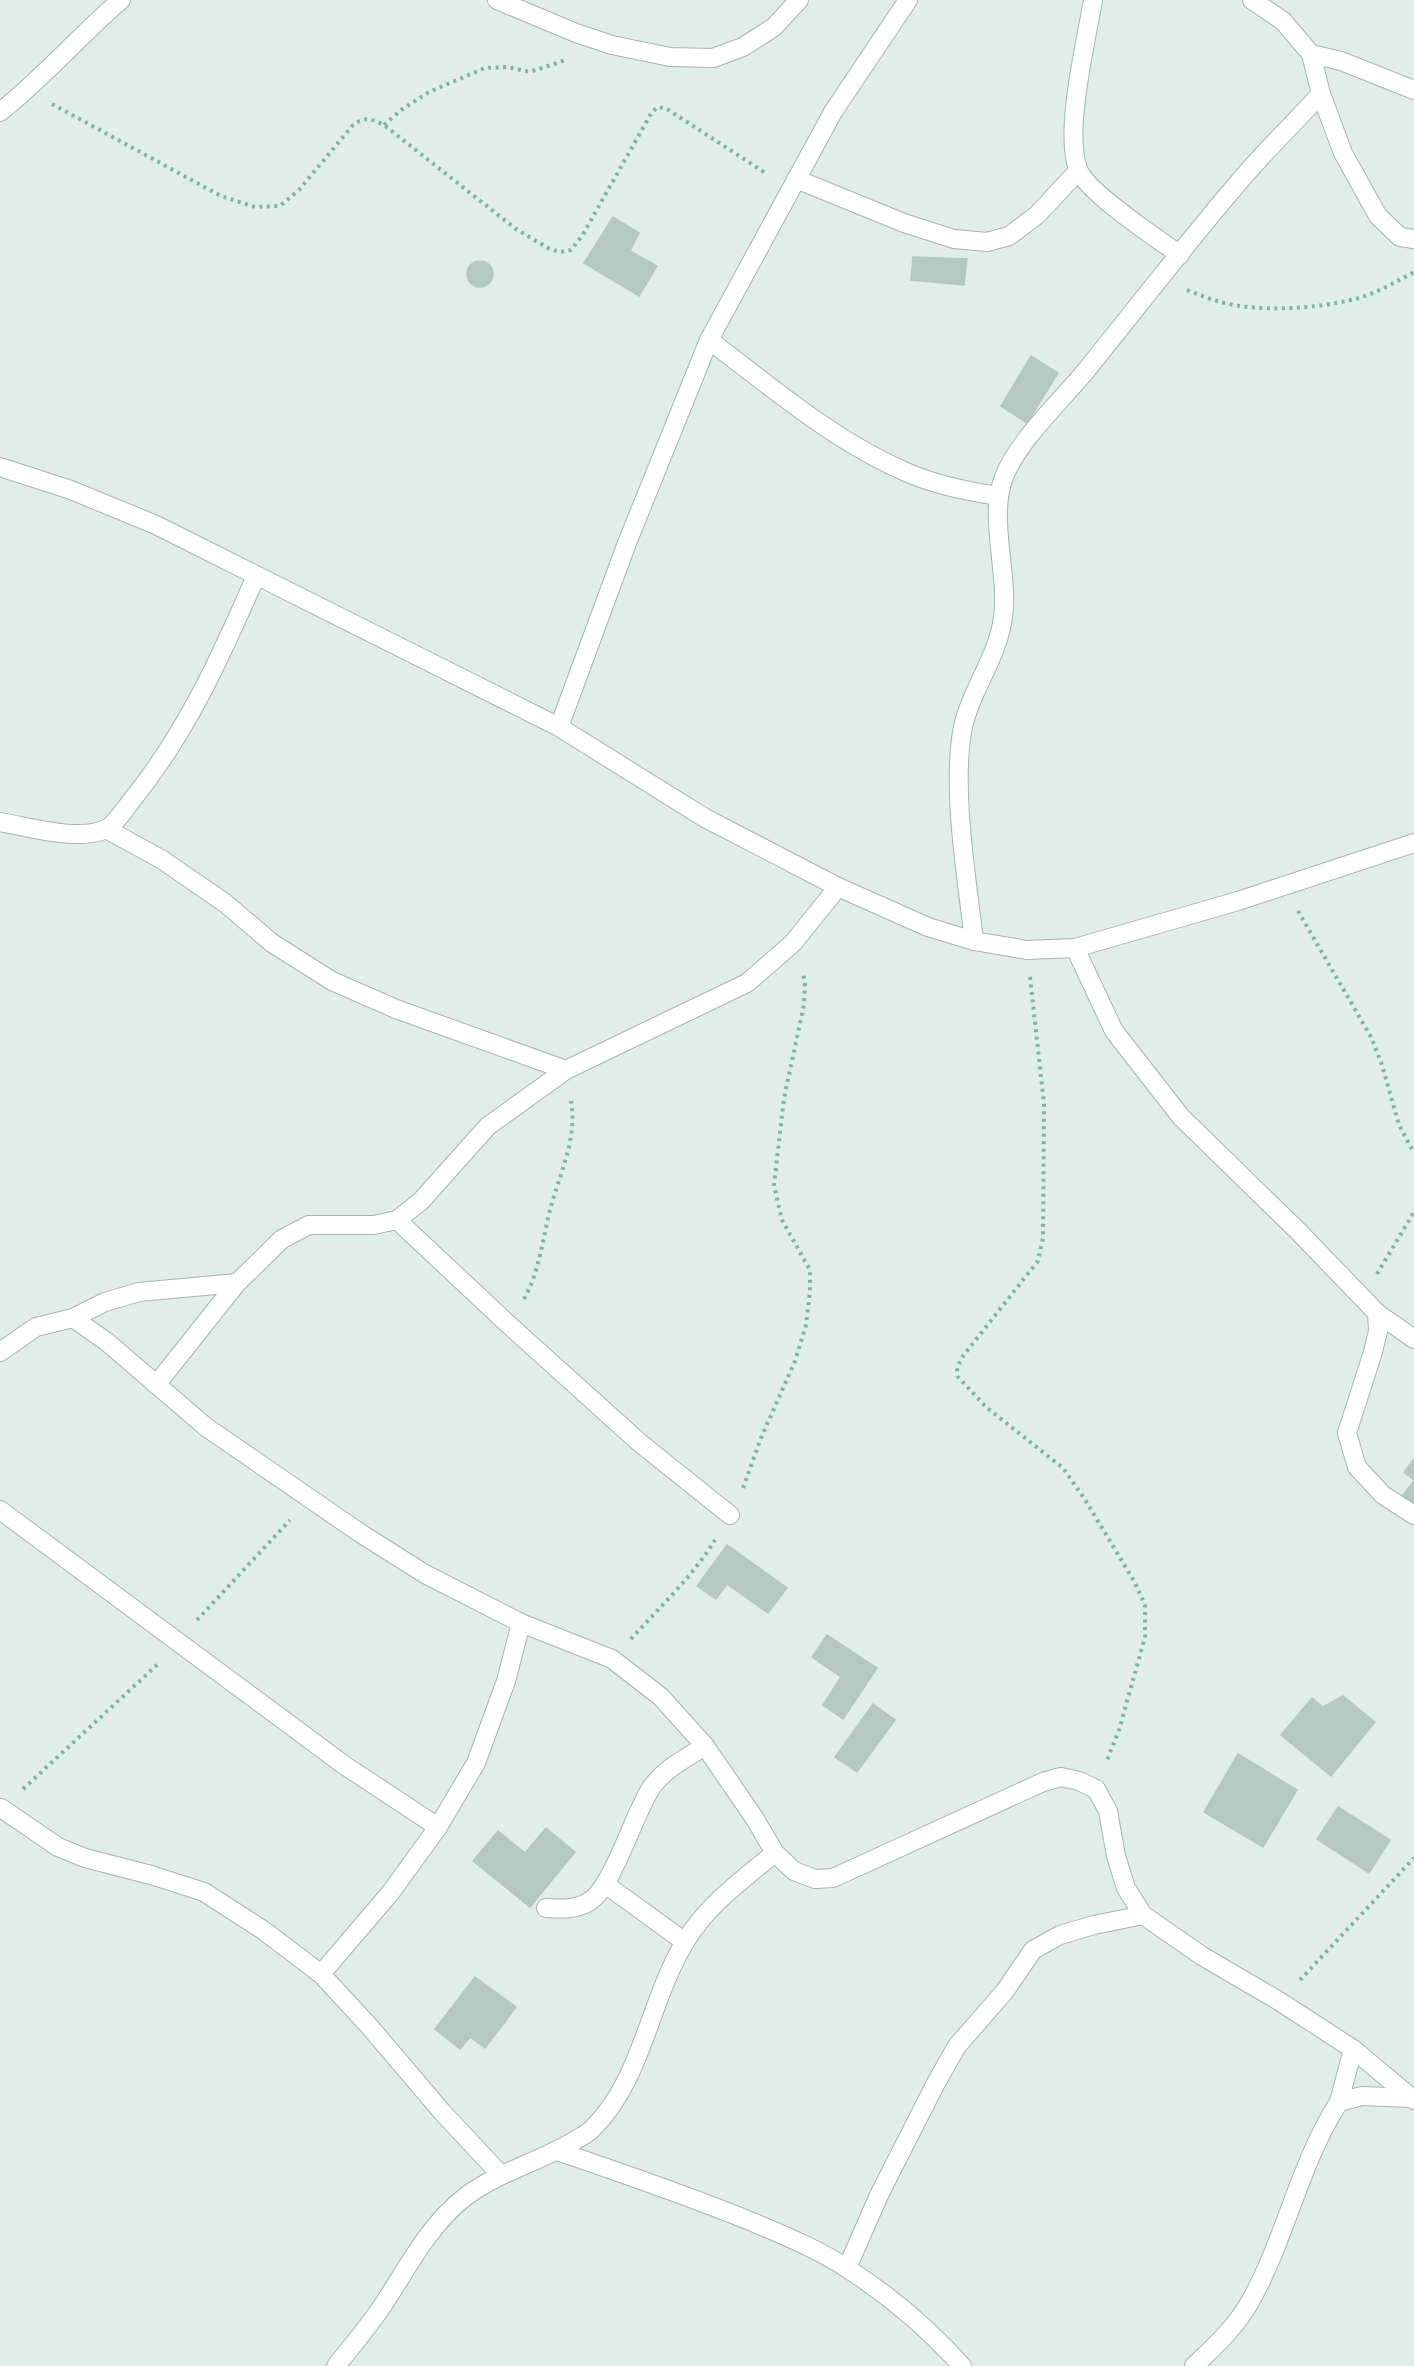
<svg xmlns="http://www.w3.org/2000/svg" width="1414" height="2366" viewBox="0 0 1414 2366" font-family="Commissioner,sans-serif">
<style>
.building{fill:#b6c8c2;stroke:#b3c8c0;stroke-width:1.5}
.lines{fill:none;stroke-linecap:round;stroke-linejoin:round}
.street-casing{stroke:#a3b6b1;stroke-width:20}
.path{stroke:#7fb4a6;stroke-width:4;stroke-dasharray:3 4.5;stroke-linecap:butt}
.street{stroke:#fff;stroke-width:18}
</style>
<rect width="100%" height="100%" fill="#e1ede9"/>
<g class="building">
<polygon points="613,217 639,233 630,251 657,266 639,296 584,263"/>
<polygon points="913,257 967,259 964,285 911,280"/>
<circle cx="480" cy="274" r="13"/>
<polygon points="1031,356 1058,373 1027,423 1001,406"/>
<polygon points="1414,1459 1414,1480 1404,1472"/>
<polygon points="1414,1481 1414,1504 1403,1495"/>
<polygon points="727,1545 787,1588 768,1613 727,1584 716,1599 697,1586"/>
<polygon points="827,1635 877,1668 843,1719 823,1705 841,1677 812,1657"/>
<polygon points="1343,1696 1375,1722 1331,1776 1281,1735 1312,1698 1323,1707"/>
<polygon points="873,1704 895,1720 857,1772 835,1757"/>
<polygon points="1238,1754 1297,1790 1263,1847 1204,1812"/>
<polygon points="1338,1807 1390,1840 1369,1873 1317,1839"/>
<polygon points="546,1828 575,1852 530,1907 473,1861 498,1831 525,1853"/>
<polygon points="475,1977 516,2007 485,2048 470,2037 460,2049 435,2029"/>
</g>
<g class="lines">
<defs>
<g id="street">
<polyline points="497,0 576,33 612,45 670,57 713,58 743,47 774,27 799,0"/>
<path d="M 1093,0 C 1086,42 1064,131 1078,169 C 1086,192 1158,239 1180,255"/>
<polyline points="1252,0 1283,21 1311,54 1321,94 1343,153 1378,216 1400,237 1414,239"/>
<polyline points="1311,54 1341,61 1414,90"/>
<path d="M 0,112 C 43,78 79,36 121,0"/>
<polyline points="796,179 904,223 954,239 987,242 1009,236 1037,215 1078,171"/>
<path d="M 709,340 C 771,387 834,441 906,472 C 935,485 967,491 998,496"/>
<polyline points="0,467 71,490 156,525 559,727 705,818 838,887 928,927 974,941 1027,950 1075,948 1238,901 1414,843"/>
<polyline points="559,727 627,543 709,340 833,112 908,0"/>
<path d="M 0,822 C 30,827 75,841 104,830 C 114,826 125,809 132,800 C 187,732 221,656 256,576"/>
<polyline points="106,829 161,859 225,903 272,943 332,981 396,1009 566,1070"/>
<path d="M 974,941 C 967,878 952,794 962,732 C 969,692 998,658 1003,617 C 1009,574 988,518 1004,477 C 1018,441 1059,403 1084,373 C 1135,310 1185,245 1238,183 C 1264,152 1293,124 1321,94"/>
<polyline points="1075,948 1114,1031 1181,1117 1298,1231 1377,1313 1378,1331 1373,1352 1347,1433 1357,1467 1383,1495 1414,1515"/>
<polyline points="397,1220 509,1325 640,1443 730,1515"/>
<polyline points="1377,1313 1414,1339"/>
<polyline points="73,1318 105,1302 139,1292 237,1283"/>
<polyline points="0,1352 36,1327 73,1318 107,1342 206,1427 360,1533 425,1574 521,1623 612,1659 661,1697 705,1746 755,1819 775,1853 794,1871 815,1879 833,1878 1043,1782 1061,1777 1079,1781 1096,1789 1108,1811 1116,1856 1126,1888 1143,1915 1202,1956 1279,2001 1353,2049 1414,2100"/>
<polyline points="156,1385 237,1283 282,1239 309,1225 374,1225 397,1220 421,1201 488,1126 566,1070 747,983 793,943 838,887"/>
<polyline points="0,1510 344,1765 438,1827"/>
<polyline points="1,1808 58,1847 85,1858 151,1875 204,1892 263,1930 321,1974 369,2026 443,2113 501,2175"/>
<polyline points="605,1884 685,1942"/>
<path d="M 546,1908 C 560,1909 577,1910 590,1901 C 613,1886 634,1814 651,1788 C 664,1769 686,1758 705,1746"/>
<polyline points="321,1974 391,1892 438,1827 476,1763 506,1681 521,1623"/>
<polyline points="1339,2102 1353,2049"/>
<path d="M 557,2151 C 622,2173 686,2195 750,2221 C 783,2235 818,2249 848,2269 C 890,2296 928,2328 962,2366"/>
<polyline points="847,2268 880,2193 936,2083 957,2046 1005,1991 1033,1950 1060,1935 1094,1925 1143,1915"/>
<path d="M 336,2366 C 352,2346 369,2326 383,2305 C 408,2267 429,2225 465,2197 C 498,2172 539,2162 574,2141 C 580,2137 588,2134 593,2128 C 643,2078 649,2001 685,1942 C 706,1906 743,1879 775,1853"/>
<path d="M 1194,2366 C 1215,2346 1237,2326 1251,2300 C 1286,2237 1300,2162 1339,2102 L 1362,2096 L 1410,2098"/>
</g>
</defs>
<use href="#street" class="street-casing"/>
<g class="path">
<path d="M 52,104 L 221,196 L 255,207 L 280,206 L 299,190 L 353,125 C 365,116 372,119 384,125 L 516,229 L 548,248 L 559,252 L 571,250 L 582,236 L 652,112 L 658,107 L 667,109 L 767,174"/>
<polyline points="384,125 401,110 429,92 485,68 507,67 530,72 566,60"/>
<path d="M 1187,290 C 1197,294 1207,298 1217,301 C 1257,313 1315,309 1355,299 C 1376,294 1395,282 1414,272"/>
<polyline points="1298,911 1371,1037 1382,1065 1399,1125 1414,1153"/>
<polyline points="1030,977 1044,1104 1043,1238 1038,1261 963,1356 957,1368 958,1377 986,1407 1063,1468 1084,1498 1134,1581 1145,1605 1145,1637 1119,1730 1106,1763"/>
<polyline points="1377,1274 1414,1212"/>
<path d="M 524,1299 C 539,1272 542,1243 549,1214 C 558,1177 578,1140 571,1101"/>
<polyline points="743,1488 761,1438 795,1361 806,1325 810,1291 810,1270 782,1220 774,1185 784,1098 804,1005 805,983 803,973"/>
<polyline points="197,1620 290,1520"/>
<path d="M 631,1639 C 660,1607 693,1576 715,1540"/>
<polyline points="23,1789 158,1664"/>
<polyline points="1300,1980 1414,1858"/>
</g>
<use href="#street" class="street"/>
</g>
</svg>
